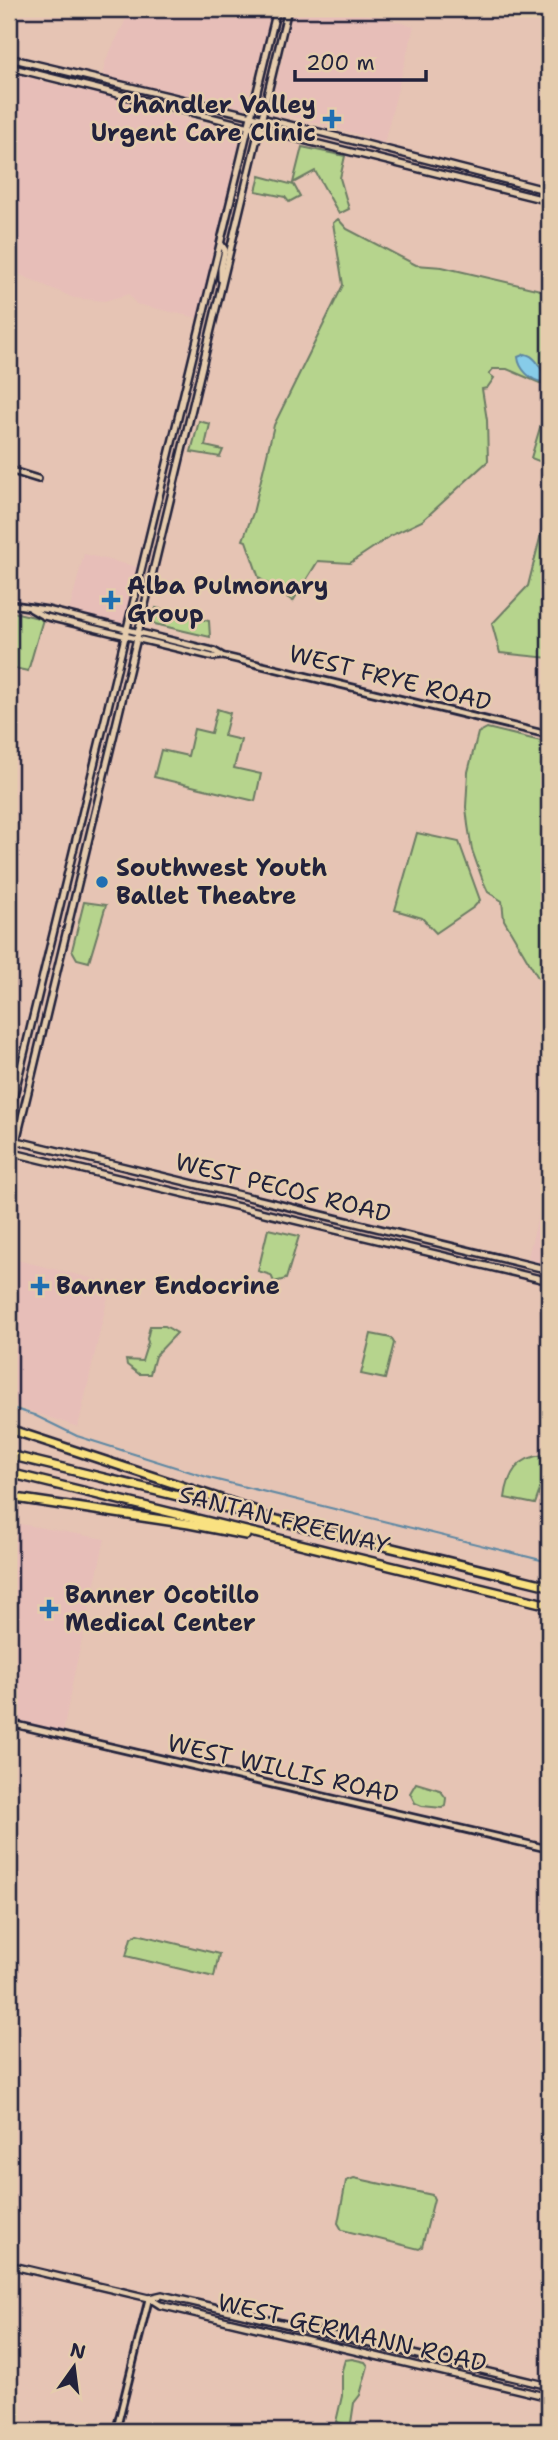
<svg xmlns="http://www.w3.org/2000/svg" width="558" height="2440" viewBox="0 0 558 2440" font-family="'Shantell Sans',sans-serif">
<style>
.built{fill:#e7beb8}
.green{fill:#b6d48d;stroke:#6c7b64;stroke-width:2}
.water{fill:#87cce9;stroke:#5f88a3;stroke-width:2}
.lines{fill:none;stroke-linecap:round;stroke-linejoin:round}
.stream{stroke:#5f88a3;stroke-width:2}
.tertiary-casing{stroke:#22223b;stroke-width:10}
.secondary-casing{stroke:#22223b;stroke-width:10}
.motorway-casing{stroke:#22223b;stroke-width:12}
.tertiary{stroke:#e5ccad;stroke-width:4.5}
.secondary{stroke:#e5ccad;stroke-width:5}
.motorway{stroke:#f9e181;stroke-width:7}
.poi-dot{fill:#1f6fb2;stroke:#e5ccad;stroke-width:2.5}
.labels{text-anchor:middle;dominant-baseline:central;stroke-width:5;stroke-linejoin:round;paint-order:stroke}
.poi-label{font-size:24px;font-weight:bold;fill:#22223b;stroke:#e5ccad;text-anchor:start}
.street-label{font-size:24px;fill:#22223b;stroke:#e5ccad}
</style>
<rect width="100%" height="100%" fill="#e6c4b4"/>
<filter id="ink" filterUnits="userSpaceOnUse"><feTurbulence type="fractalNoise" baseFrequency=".0143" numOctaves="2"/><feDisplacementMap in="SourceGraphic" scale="14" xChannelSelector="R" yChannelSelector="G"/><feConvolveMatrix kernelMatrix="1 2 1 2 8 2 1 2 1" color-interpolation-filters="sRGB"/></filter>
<g filter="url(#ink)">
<g class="built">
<polygon points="131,9 274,9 246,105 238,107 105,76 103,71 106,60"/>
<polygon points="292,9 343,9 414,26 384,143 380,144 365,136 271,111 270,107 285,49"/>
<polygon points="9,72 63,87 113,97 137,106 240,134 241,139 232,165 232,173 198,318 136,304 129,294 104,301 74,298 9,270"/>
<polygon points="84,554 142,568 127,629 68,615"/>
<polygon points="549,1172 549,1266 531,1261 528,1257"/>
<polygon points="9,1258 111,1283 78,1427 9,1404"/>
<polygon points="9,1522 105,1539 73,1679 63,1732 9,1719"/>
</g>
<g class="green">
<polygon points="302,147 345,156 340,178 349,209 339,214 315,171 293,183"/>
<polygon points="260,176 294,185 300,196 289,202 285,197 256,191"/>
<polygon points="338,219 347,229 416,265 442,267 549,292 549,387 507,369 493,369 489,374 494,378 487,388 482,389 487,420 488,461 422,521 392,535 350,563 318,561 293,601 259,578 246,541 243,540 253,513 274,425 343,285 333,223"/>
<polygon points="549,397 549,465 531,458"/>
<polygon points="199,421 210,424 205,446 223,450 220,457 191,452"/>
<polygon points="549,502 549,658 500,653 492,624 528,586"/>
<polygon points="156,608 209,621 210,637 155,624 152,620"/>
<polygon points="9,611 43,619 28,671 9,667"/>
<polygon points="217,709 230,713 224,736 241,740 234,768 261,774 255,801 154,777 161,750 188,756 194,729 211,733"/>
<polygon points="487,728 549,743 549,798 544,818 549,820 549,990 537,976 504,920 502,901 488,892 483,881 472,850 468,825 466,807 468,772 478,733"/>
<polygon points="417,833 459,842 480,900 474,907 436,933 422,918 395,910"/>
<polygon points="84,902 106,905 89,962 77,959 72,950"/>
<polygon points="268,1229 299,1236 286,1279 274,1282 271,1275 258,1271"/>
<polygon points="150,1326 165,1326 177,1333 155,1356 150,1374 139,1374 127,1365 126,1360 142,1361 148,1342 147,1339"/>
<polygon points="371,1334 391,1338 394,1343 385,1379 361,1374"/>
<path d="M 544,1455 L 542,1461 L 549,1463 L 549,1485 L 542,1484 L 535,1504 L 505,1498 C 508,1474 517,1457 544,1455 Z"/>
<polygon points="416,1783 440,1790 446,1798 445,1806 442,1808 422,1806 415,1803 410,1793"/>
<polygon points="137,1934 219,1954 214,1977 126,1956 131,1938"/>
<polygon points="354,2178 432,2195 434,2199 422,2247 419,2249 342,2230 338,2223 346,2181"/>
<polygon points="352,2359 365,2362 368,2366 360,2395 354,2403 351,2423 348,2425 336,2422 342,2396 342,2370 345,2360"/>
</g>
<path class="water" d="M 525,354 C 536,356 540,367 545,376 L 543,382 C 531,381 519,369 518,357 Z"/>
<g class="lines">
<polyline class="stream" points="9,1407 34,1415 77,1436 213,1479 549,1562"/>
<defs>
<g id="tertiary">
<polyline points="9,470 38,479"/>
<polyline points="9,604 48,610 214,651 221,655"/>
<polyline points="31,609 43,616 213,657 222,656 235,659 549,735"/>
<polyline points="9,1723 549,1849"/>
<polyline points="116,2431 149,2298"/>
</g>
<g id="secondary">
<polyline points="9,58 311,130 549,191"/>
<polyline points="9,67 549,201"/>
<polyline points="221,244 225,250 221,268 221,279"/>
<polyline points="9,1116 277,9"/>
<polyline points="9,1139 549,1270"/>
<polyline points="9,1152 549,1281"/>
<polyline points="9,1171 288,9"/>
<polyline points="9,2265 149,2298 160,2305 549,2397"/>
<polyline points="149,2298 162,2295 549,2386"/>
</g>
<g id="motorway">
<polyline points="9,1429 254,1510"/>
<polyline points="9,1455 549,1586"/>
<polyline points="9,1473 549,1605"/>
<polyline points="9,1497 189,1524 246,1535"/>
</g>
</defs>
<use href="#tertiary" class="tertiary-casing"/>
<use href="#secondary" class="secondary-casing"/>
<use href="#motorway" class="motorway-casing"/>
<use href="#tertiary" class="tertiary"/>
<use href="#secondary" class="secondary"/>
<use href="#motorway" class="motorway"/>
</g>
</g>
<g class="poi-dot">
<path d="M328.5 108.5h7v7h7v7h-7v7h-7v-7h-7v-7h7z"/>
<path d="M107.5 589.5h7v7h7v7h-7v7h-7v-7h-7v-7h7z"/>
<circle cx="102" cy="882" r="7"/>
<path d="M36.5 1275.5h7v7h7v7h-7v7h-7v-7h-7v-7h7z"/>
<path d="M45.5 1598.5h7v7h7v7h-7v7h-7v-7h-7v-7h7z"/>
</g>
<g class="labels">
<g class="poi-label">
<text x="316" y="105" text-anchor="end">Chandler Valley<tspan x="316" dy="28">Urgent Care Clinic</tspan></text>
<text x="127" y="586">Alba Pulmonary<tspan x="127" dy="28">Group</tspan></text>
<text x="116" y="868">Southwest Youth<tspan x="116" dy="28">Ballet Theatre</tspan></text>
<text x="56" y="1286">Banner Endocrine</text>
<text x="65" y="1595">Banner Ocotillo<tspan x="65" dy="28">Medical Center</tspan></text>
</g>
<g class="street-label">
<text transform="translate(390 678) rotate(14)">WEST FRYE ROAD</text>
<text transform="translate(283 1188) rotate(14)">WEST PECOS ROAD</text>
<text transform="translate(284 1520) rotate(14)">SANTAN FREEWAY</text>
<text transform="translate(283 1769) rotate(13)">WEST WILLIS ROAD</text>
<text transform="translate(352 2333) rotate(13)">WEST GERMANN ROAD</text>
</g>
</g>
<rect width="558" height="2440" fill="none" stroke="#e5ccad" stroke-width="35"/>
<rect x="18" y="18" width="523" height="2405" fill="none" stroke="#22223b" stroke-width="2.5" filter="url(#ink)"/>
<g transform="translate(74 2367) rotate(14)" stroke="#e5ccad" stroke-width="5" paint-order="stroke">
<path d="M0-5L12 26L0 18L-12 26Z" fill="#22223b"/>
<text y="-10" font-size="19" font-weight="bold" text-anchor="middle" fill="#22223b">N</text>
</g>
<path d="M295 70v10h131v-10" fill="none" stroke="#22223b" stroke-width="3.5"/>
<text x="306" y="70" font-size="21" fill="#22223b" stroke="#e5ccad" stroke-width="5" paint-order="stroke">200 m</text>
</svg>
